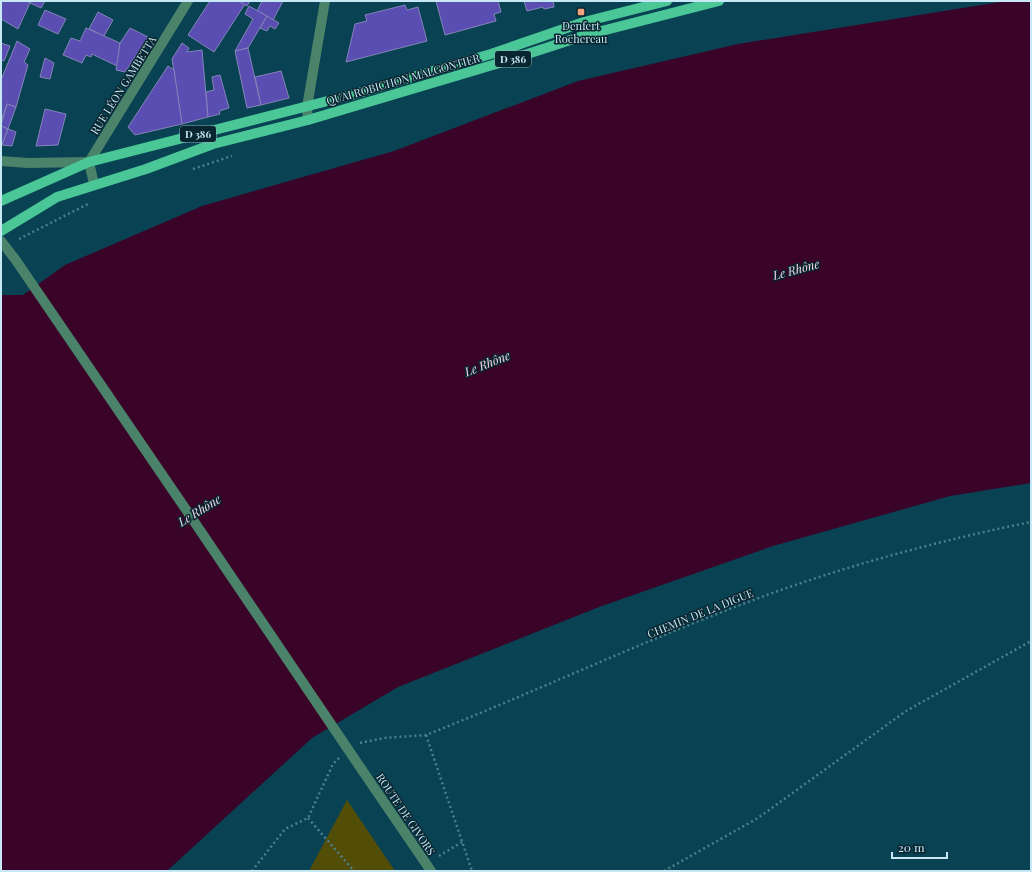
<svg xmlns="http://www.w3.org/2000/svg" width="1032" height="872" viewBox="0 0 1032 872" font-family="'Playfair Display',serif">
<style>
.green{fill:#524d07}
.water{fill:#3a0429}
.building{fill:#5a4eb3;stroke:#8484b8}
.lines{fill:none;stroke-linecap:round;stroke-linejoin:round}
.path{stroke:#4e7f8f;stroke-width:2.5;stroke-dasharray:2 3;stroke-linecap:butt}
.minor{stroke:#4b826a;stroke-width:10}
.major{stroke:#4ac697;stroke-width:10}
.minor-bridge{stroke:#4b826a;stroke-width:10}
.poi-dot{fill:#f1a17d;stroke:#092630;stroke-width:1.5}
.labels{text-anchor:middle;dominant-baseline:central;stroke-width:3;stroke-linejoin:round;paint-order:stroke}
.shield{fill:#092630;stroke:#8eaeba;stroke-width:1}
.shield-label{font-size:10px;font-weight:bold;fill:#c7e8f5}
.poi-label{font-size:11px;fill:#c7e8f5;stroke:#092630}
.street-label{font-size:11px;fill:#c7e8f5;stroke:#092630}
.water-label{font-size:12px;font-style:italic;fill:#f4d8e7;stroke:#092630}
</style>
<rect width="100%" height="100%" fill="#084253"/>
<polygon class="green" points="347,800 395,871 309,871"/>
<polygon class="water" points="1006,1 1031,1 1031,483 950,496 773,546 599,607 398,687 312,738 167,871 1,871 1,295 23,295 65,265 202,206 394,151 578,81 738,44"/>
<g class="building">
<polygon points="1,1 27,1 30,3 18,29 1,19"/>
<polygon points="31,1 45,1 41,8 30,3"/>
<polygon points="210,1 239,1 245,4 214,52 188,35"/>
<polygon points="239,1 250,1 247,6"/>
<polygon points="262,1 283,1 273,20 257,11"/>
<polygon points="436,1 498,1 501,12 494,14 496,21 445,35"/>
<polygon points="524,1 554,1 553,1 554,7 544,9 543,7 527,11"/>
<polygon points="405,5 407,10 418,7 427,41 346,62 355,24 367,21 365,15"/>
<polygon points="249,6 267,16 248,48 235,51 253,19 245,14"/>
<polygon points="45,10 66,19 58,34 38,25"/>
<polygon points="98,12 113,20 104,36 89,29"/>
<polygon points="267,16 279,23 275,29 270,26 267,31 260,28"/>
<polygon points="86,28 120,43 117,66 92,54 91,57 86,55 82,63 63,55 71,38 80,41"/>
<polygon points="130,28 148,37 125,72 116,70 120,43"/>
<polygon points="17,41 30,49 24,62 28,65 16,107 7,104 1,122 1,80"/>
<polygon points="1,43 10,46 4,61 1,60"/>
<polygon points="182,43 189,48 187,52 202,50 208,117 182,124 172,59"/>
<polygon points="248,48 261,105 247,108 235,51"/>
<polygon points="45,58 54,63 50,79 40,77"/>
<polygon points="168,66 174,70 182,124 135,135 128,127"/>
<polygon points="281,71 289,98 261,105 255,77"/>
<polygon points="220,75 229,108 219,111 220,114 208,117 206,92 214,90 212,77"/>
<polygon points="7,104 16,107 8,129 1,126"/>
<polygon points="45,109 66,114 58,145 36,146"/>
<polygon points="1,126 8,129 2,145 1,145"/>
<polygon points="8,129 16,132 12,146 2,145"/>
</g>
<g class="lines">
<g class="path">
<polyline points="193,169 232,156"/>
<polyline points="19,239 90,203"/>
<polyline points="426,735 472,871"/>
<path d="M 360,743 L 384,738 L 426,735 C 540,690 651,637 767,595 C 852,564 942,540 1031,522"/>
<polyline points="308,818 354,871"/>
<polyline points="439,856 462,842"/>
<polyline points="252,871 285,829 308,818 333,764 339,758"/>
<polyline points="664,871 758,818 906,711 1031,641"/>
</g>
<g class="minor">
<polyline points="308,120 307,107 325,1"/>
<polyline points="1,161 28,163 89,162"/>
<polyline points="94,184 89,162 188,1"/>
<polyline points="1,241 15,259 189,514"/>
<polyline points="362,770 431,871"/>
</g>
<g class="major">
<polyline points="1,201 89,162 355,94 491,54 584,22 667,1"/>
<polyline points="1,231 57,197 146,169 213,144 308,120 496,64 586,35 719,1"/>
</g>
<polyline class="minor-bridge" points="189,514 362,770"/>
</g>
<rect class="poi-dot" x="577" y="8" width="8" height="8" rx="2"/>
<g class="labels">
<g class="shield">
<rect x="495" y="51" width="36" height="16" rx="3"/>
<rect x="180" y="126" width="36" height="16" rx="3"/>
</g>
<g class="shield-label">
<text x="513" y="59">D 386</text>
<text x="198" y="134">D 386</text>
</g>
<g class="poi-label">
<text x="581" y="25">Denfert<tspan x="581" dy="13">Rochereau</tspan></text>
</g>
<g class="street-label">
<text transform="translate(403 79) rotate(-16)">QUAI ROBICHON MALGONTIER</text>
<text transform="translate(123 85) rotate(-58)">RUE LÉON GAMBETTA</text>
<text transform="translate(700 613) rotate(-22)">CHEMIN DE LA DIGUE</text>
<text transform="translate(406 814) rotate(56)">ROUTE DE GIVORS</text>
</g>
<g class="water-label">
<text transform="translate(796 269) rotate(-15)">Le Rhône</text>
<text transform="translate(487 363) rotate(-22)">Le Rhône</text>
<text transform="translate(199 510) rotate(-32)">Le Rhône</text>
</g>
</g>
<rect width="1032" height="872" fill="none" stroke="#c7e8f5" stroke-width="4"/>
<path d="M892 852v6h55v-6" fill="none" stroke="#c7e8f5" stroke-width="2"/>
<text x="898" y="852" font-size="12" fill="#c7e8f5" stroke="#092630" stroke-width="3" paint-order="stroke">20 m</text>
</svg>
